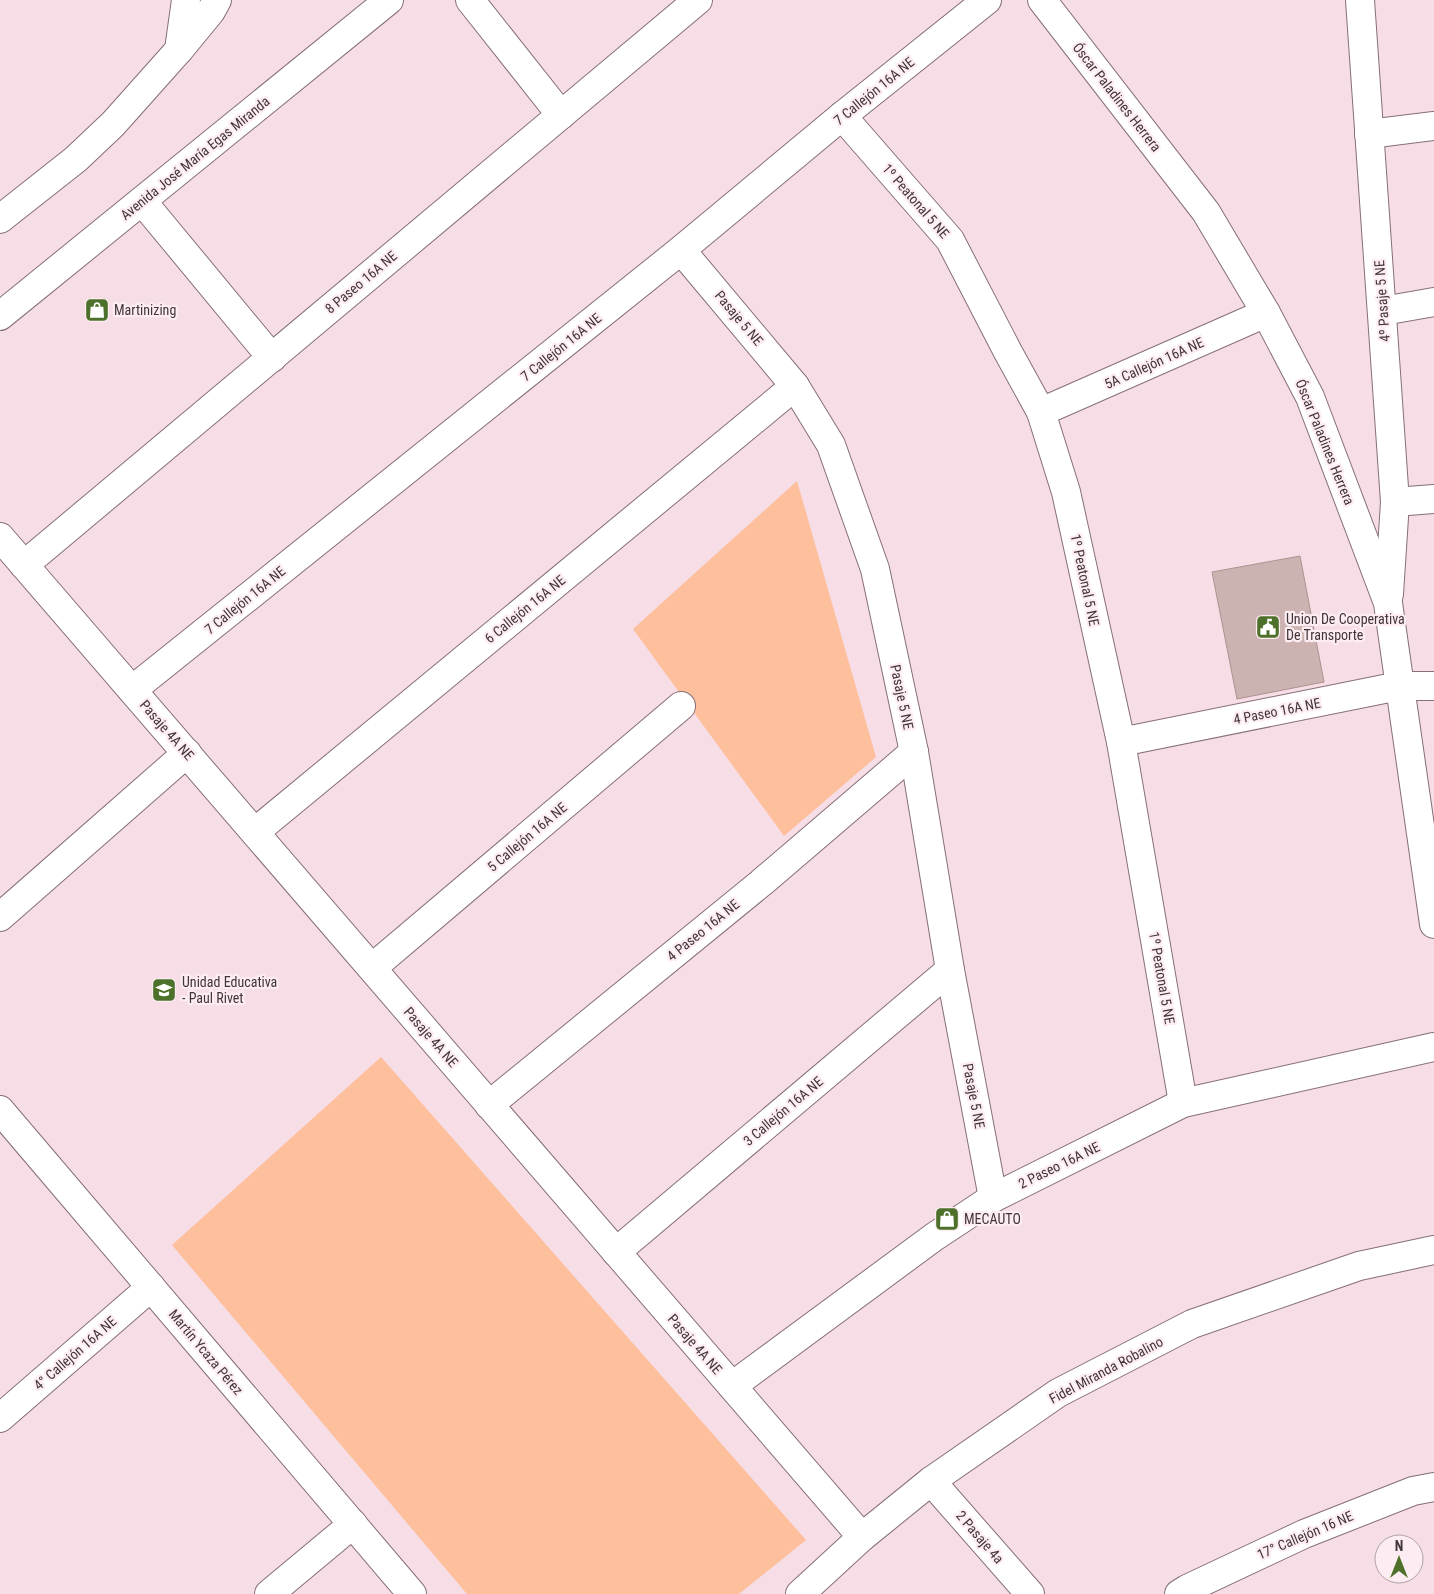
<svg xmlns="http://www.w3.org/2000/svg" width="1434" height="1594" viewBox="0 0 1434 1594" font-family="'Roboto Condensed',sans-serif">
<style>
.green{fill:#fdbf9c}
.building{fill:#ccb2b0;stroke:#ac9391}
.lines{fill:none;stroke-linecap:round;stroke-linejoin:round}
.minor-casing{stroke:#866f77;stroke-width:30}
.major-casing{stroke:#866f77;stroke-width:30}
.minor{stroke:#fff;stroke-width:28}
.major{stroke:#fff;stroke-width:28}
.labels{text-anchor:middle;dominant-baseline:central;stroke-width:4.5;stroke-linejoin:round;paint-order:stroke}
.street-label{font-size:14px;fill:#403539;stroke:#fdedf2}
.poi-label{font-size:14px;fill:#403539;stroke:#fdedf2;text-anchor:start}
</style>
<rect width="100%" height="100%" fill="#f7dde5"/>
<g class="green">
<polygon points="797,481 876,757 784,836 633,629"/>
<polygon points="381,1057 806,1540 739,1594 467,1594 172,1245"/>
</g>
<polygon class="building" points="1300,556 1324,682 1237,699 1212,572"/>
<g class="lines">
<defs>
<g id="minor">
<polyline points="470,0 561,115"/>
<polyline points="1042,0 1206,212 1266,313 1310,397 1388,603 1434,924"/>
<polyline points="1360,0 1395,502 1389,594"/>
<polyline points="842,116 950,240 1008,352 1041,412 1066,492 1121,742 1183,1103"/>
<polyline points="1369,134 1434,126"/>
<polyline points="142,201 272,358"/>
<polyline points="681,250 795,386 831,445 875,569 914,752 950,970 993,1198"/>
<polyline points="1383,311 1434,302"/>
<polyline points="1041,412 1266,313"/>
<polyline points="1395,502 1434,499"/>
<polyline points="0,537 862,1537"/>
<polyline points="24,565 698,0"/>
<polyline points="132,690 681,250 842,116 987,0"/>
<polyline points="1121,742 1399,686 1434,686"/>
<polyline points="255,832 795,386"/>
<polyline points="0,917 187,753"/>
<polyline points="372,968 681,706"/>
<polyline points="489,1105 761,883 914,752"/>
<polyline points="0,1110 412,1594"/>
<polyline points="616,1252 950,970"/>
<polyline points="732,1386 934,1237 993,1198 1183,1103 1434,1047"/>
<polyline points="0,1418 151,1287"/>
<polyline points="931,1481 1030,1594"/>
<polyline points="269,1594 353,1524"/>
<polyline points="800,1594 862,1537 931,1481 1058,1393 1192,1324 1359,1266 1434,1250"/>
<polyline points="1179,1594 1187,1589 1304,1534 1413,1491 1434,1487"/>
</g>
<g id="major">
<polyline points="179,50 186,0"/>
<polyline points="0,219 76,159 113,124 179,50 211,11 217,0"/>
<polyline points="0,316 389,0"/>
</g>
</defs>
<use href="#minor" class="minor-casing"/>
<use href="#major" class="major-casing"/>
<use href="#minor" class="minor"/>
<use href="#major" class="major"/>
</g>
<defs>
<symbol id="shop-square" viewBox="-11 -11 22 22"><rect x="-9" y="-9" width="18" height="18" rx="4" fill="#4d712a" stroke="#fdedf2"/><path d="M-5-2.5h2.3a2.7 3.5 0 0 1 5.4 0H5L5.5 6h-11ZM-1.5-2.5h3a1.5 2.3 0 0 0-3 0Z" fill="#fff"/></symbol>
<symbol id="civic-square" viewBox="-11 -11 22 22"><rect x="-9" y="-9" width="18" height="18" rx="4" fill="#4d712a" stroke="#fdedf2"/><path d="M-.6-6.5H3V-4.5H.6V-3L4-1V1h2V6H-6V1h2V-1L-.6-3ZM-1.2 2.5V6h2.4V2.5Z" fill="#fff"/></symbol>
<symbol id="school-square" viewBox="-11 -11 22 22"><rect x="-9" y="-9" width="18" height="18" rx="4" fill="#4d712a" stroke="#fdedf2"/><path d="M0-5L7-2L0 1L-7-2ZM-4 1L0 2.5L4 1V4Q0 6-4 4Z" fill="#fff"/></symbol>
</defs>
<g fill-rule="evenodd">
<use href="#shop-square" x="83" y="296" width="28" height="28"/>
<use href="#civic-square" x="1254" y="613" width="28" height="28"/>
<use href="#school-square" x="150" y="976" width="28" height="28"/>
<use href="#shop-square" x="933" y="1205" width="28" height="28"/>
</g>
<g class="labels">
<g class="street-label">
<text transform="translate(874 91) rotate(-39)">7 Callejón 16A NE</text>
<text transform="translate(1117 97) rotate(52)">Óscar Paladines Herrera</text>
<text transform="translate(195 158) rotate(-39)">Avenida José María Egas Miranda</text>
<text transform="translate(916 201) rotate(49)">1º Peatonal 5 NE</text>
<text transform="translate(361 282) rotate(-40)">8 Paseo 16A NE</text>
<text transform="translate(1382 301) rotate(-94)">4º Pasaje 5 NE</text>
<text transform="translate(739 318) rotate(50)">Pasaje 5 NE</text>
<text transform="translate(561 347) rotate(-39)">7 Callejón 16A NE</text>
<text transform="translate(1154 363) rotate(-24)">5A Callejón 16A NE</text>
<text transform="translate(1325 442) rotate(68)">Óscar Paladines Herrera</text>
<text transform="translate(1085 580) rotate(78)">1º Peatonal 5 NE</text>
<text transform="translate(245 600) rotate(-39)">7 Callejón 16A NE</text>
<text transform="translate(525 609) rotate(-39)">6 Callejón 16A NE</text>
<text transform="translate(902 697) rotate(78)">Pasaje 5 NE</text>
<text transform="translate(1277 711) rotate(-11)">4 Paseo 16A NE</text>
<text transform="translate(167 730) rotate(49)">Pasaje 4A NE</text>
<text transform="translate(527 837) rotate(-40)">5 Callejón 16A NE</text>
<text transform="translate(703 930) rotate(-39)">4 Paseo 16A NE</text>
<text transform="translate(1162 978) rotate(80)">1º Peatonal 5 NE</text>
<text transform="translate(431 1037) rotate(49)">Pasaje 4A NE</text>
<text transform="translate(974 1096) rotate(79)">Pasaje 5 NE</text>
<text transform="translate(783 1111) rotate(-40)">3 Callejón 16A NE</text>
<text transform="translate(1059 1165) rotate(-26)">2 Paseo 16A NE</text>
<text transform="translate(695 1344) rotate(49)">Pasaje 4A NE</text>
<text transform="translate(206 1352) rotate(50)">Martín Ycaza Pérez</text>
<text transform="translate(75 1353) rotate(-41)">4° Callejón 16A NE</text>
<text transform="translate(1106 1370) rotate(-28)">Fidel Miranda Robalino</text>
<text transform="translate(1305 1535) rotate(-23)">17° Callejón 16 NE</text>
<text transform="translate(980 1537) rotate(49)">2 Pasaje 4a</text>
</g>
<g class="poi-label">
<text x="114" y="310">Martinizing</text>
<text x="1286" y="619">Union De Cooperativa<tspan x="1286" dy="16">De Transporte</tspan></text>
<text x="182" y="982">Unidad Educativa<tspan x="182" dy="16">- Paul Rivet</tspan></text>
<text x="964" y="1219">MECAUTO</text>
</g>
</g>
<g transform="translate(1399 1559)"><circle r="24" fill="#fdedf2" stroke="#b1a3a8"/>
<path d="M0-4L9 19L0 12L-9 19Z" fill="#4d712a"/>
<text y="-8" font-size="14" font-weight="bold" text-anchor="middle" fill="#403539">N</text>
</g>
</svg>
